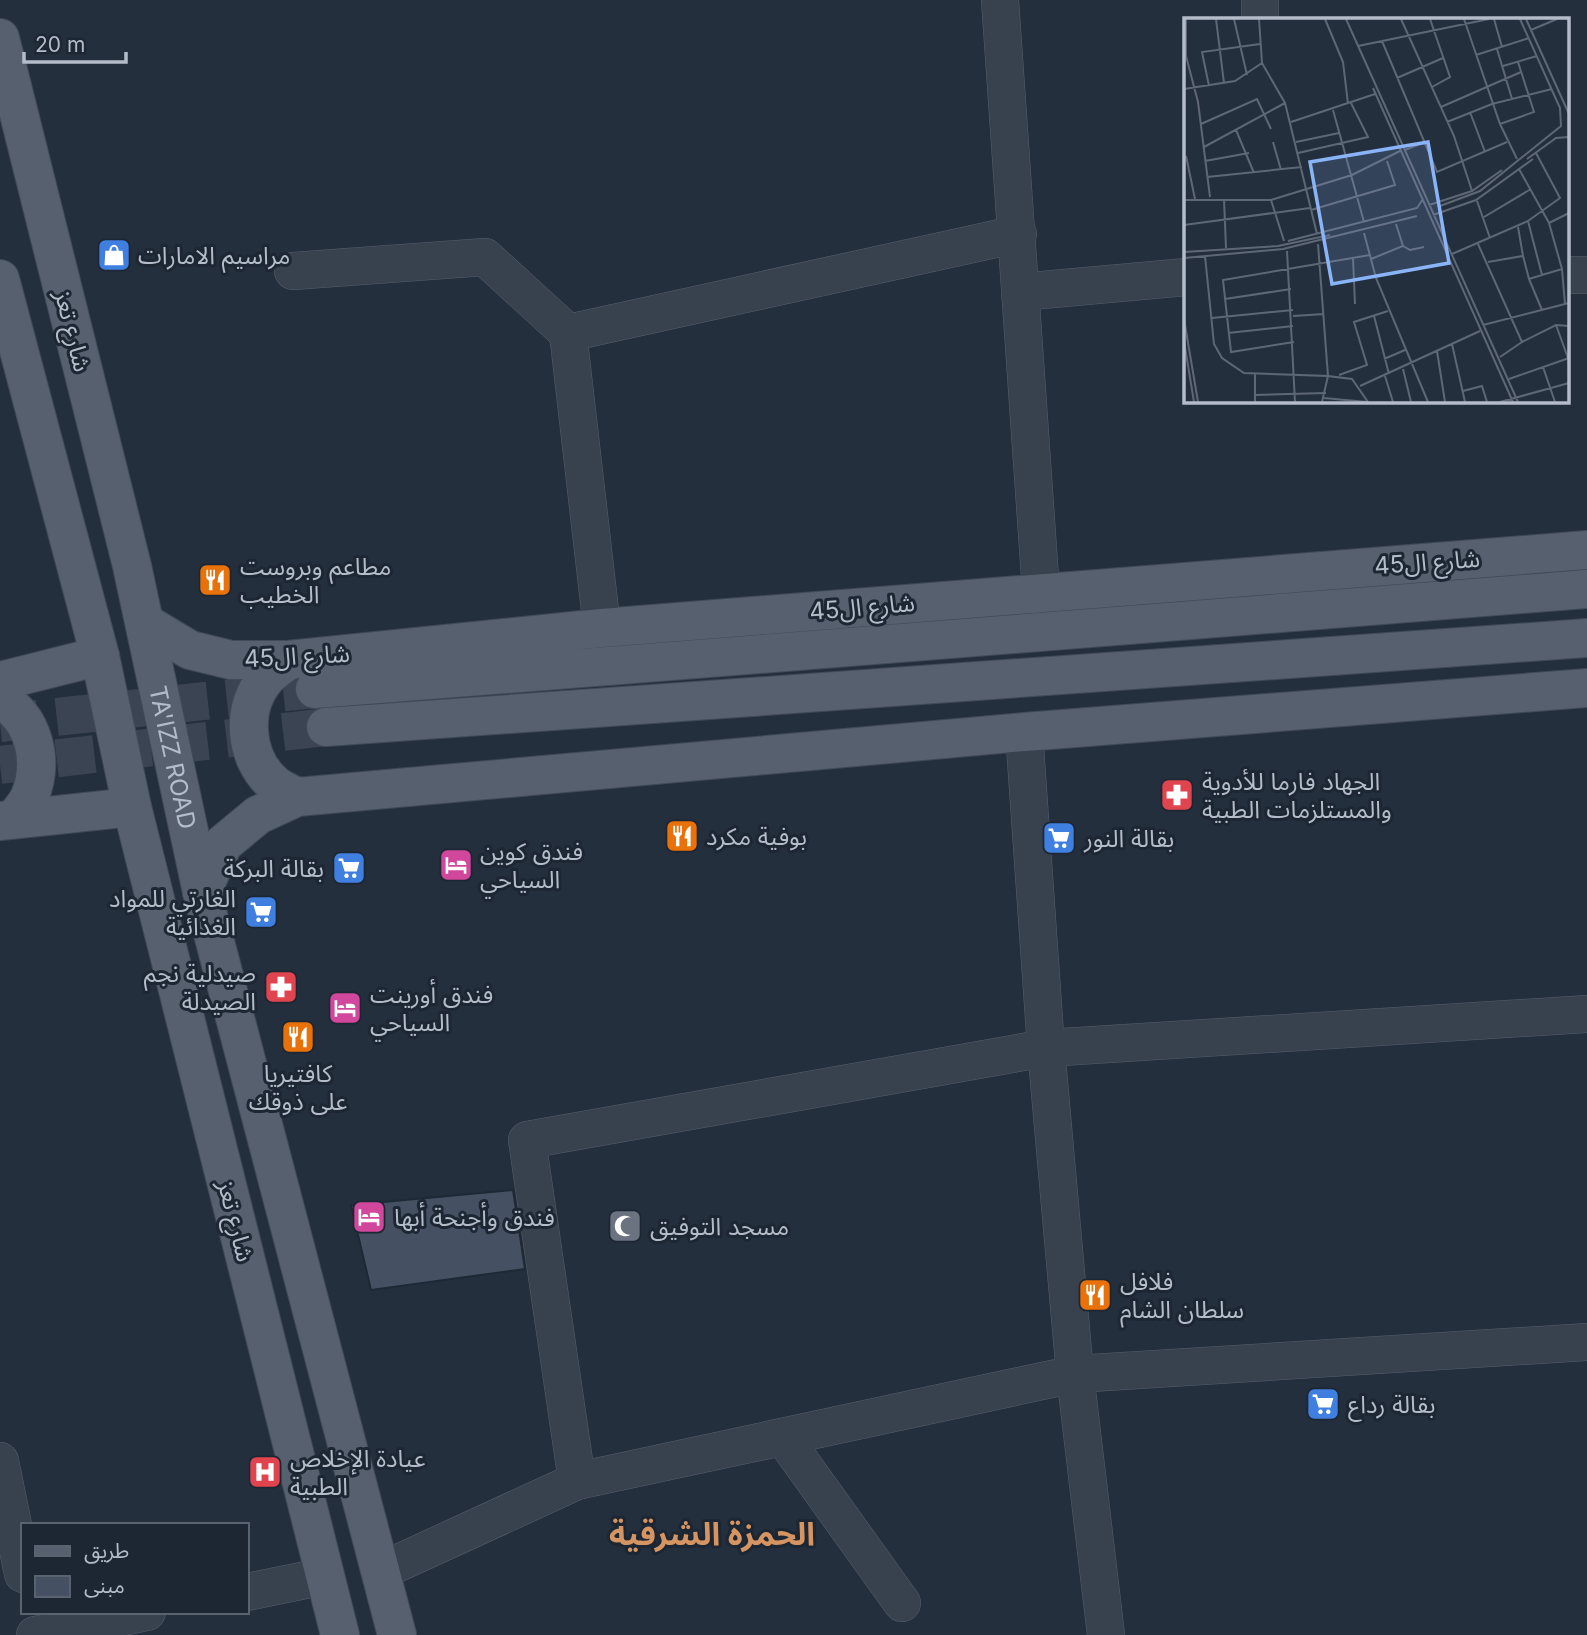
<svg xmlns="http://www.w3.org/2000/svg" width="1587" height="1635" viewBox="0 0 1587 1635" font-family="Inter,'Noto Sans Arabic',sans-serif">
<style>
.building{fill:#455162;stroke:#1f2835;stroke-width:2}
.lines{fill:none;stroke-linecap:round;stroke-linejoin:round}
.major-tunnel{stroke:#3a4453;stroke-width:38;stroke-dasharray:38 19;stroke-linecap:butt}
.minor-casing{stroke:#565f6c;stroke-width:38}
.major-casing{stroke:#414a57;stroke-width:40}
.minor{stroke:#38414e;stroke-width:37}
.major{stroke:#56606e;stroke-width:38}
.labels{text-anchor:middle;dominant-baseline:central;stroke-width:6;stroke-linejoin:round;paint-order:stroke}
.poi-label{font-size:24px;fill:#b4bcc9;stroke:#1d2633;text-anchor:start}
.street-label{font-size:24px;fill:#b4bcc9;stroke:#1d2633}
.district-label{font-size:32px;font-weight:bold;fill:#d59563;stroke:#1d2633}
.inset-road{fill:none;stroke:#5e6776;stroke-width:2}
.view{fill:#8ab4f8;fill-opacity:0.15;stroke:#8ab4f8;stroke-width:3.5}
.inset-edge{fill:none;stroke:#b4bcc9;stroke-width:3.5}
</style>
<rect width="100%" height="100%" fill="#242f3e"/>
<polygon class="building" points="513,1190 525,1269 371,1290 351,1205"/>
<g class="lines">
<g class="major-tunnel">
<polyline points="0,723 315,689"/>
<polyline points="0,765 326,727"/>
</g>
<defs>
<g id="minor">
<polyline points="1000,0 1041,592"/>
<polyline points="1260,19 1260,0"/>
<polyline points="293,271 485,257 568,333"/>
<polyline points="1568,275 1587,275"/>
<polyline points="1020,292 1186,277"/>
<polyline points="602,628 568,333 1018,234"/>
<polyline points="1024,732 1046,1048 1075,1374 1106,1635"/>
<polyline points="783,1437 902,1603"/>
<polyline points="0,1461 23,1574"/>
<polyline points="577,1481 527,1140 1046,1048 1587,1014"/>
<polyline points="381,1571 577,1481 1075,1374 1587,1342"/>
<polyline points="247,1592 325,1576"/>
<polyline points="35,1635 147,1612"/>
</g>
<g id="major">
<path id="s1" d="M 0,38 L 132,566 L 202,892 L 397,1635"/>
<polyline points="0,279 100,656 132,807 340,1635"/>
<polyline points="145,623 190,650 231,660 288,660 602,628 1587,550"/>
<path d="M 288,660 C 281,666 273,671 267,677 C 240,707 244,757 273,783 C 279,789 290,793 297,797"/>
<polyline points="0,681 100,656"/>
<polyline points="315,689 1587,589"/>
<path d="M 0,699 C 34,718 44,760 30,796 C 27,804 20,811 15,818"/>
<polyline points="326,727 1587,638"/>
<polyline points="0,821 132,807"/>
<polyline points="202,892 223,844 258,815 297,797 1024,732 1587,688"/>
</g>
</defs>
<use href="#minor" class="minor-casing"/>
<use href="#major" class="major-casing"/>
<use href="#minor" class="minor"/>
<use href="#major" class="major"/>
</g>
<defs>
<symbol id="shop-square" viewBox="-11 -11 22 22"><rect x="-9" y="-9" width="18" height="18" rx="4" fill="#3f7fe0" stroke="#1d2633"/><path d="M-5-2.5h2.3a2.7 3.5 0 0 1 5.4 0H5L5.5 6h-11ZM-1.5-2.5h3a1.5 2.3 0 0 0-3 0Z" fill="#fff"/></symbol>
<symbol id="restaurant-square" viewBox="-11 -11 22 22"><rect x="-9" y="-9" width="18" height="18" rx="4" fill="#e8710a" stroke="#1d2633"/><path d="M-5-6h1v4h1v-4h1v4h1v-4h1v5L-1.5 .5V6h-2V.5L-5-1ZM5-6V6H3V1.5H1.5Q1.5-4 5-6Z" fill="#fff"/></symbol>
<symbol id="pharmacy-square" viewBox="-11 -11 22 22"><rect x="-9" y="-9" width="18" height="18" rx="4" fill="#e0444e" stroke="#1d2633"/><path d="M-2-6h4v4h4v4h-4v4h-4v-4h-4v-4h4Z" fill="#fff"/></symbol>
<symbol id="supermarket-square" viewBox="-11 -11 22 22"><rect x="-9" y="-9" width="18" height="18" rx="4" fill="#3f7fe0" stroke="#1d2633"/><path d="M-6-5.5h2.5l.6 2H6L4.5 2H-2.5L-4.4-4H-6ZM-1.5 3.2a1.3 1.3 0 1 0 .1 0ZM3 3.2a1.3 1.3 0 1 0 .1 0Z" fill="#fff"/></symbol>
<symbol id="hotel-square" viewBox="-11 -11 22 22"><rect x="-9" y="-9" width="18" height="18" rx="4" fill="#d1479c" stroke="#1d2633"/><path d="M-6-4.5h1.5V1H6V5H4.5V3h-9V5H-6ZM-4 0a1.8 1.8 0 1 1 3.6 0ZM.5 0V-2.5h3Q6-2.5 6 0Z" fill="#fff"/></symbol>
<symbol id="mosque-square" viewBox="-11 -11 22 22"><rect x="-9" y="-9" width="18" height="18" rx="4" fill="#6b7280" stroke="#1d2633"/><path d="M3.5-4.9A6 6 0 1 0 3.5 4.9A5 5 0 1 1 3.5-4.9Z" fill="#fff"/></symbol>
<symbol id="hospital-square" viewBox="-11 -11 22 22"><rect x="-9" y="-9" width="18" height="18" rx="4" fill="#e0444e" stroke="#1d2633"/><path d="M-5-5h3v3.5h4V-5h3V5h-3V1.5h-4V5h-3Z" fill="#fff"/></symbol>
</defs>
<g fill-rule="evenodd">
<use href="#shop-square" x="95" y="236" width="38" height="38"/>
<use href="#restaurant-square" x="196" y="561" width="38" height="38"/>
<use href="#pharmacy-square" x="1158" y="776" width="38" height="38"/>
<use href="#restaurant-square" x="663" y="817" width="38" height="38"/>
<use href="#supermarket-square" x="1040" y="819" width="38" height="38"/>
<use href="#hotel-square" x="437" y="846" width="38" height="38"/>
<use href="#supermarket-square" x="330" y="849" width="38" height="38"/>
<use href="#supermarket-square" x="242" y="893" width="38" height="38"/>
<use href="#pharmacy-square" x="262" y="968" width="38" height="38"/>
<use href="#hotel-square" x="326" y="989" width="38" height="38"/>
<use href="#restaurant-square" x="279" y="1018" width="38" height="38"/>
<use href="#hotel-square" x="350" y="1198" width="38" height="38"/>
<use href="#mosque-square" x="606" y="1207" width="38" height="38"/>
<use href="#restaurant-square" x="1076" y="1276" width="38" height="38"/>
<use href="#supermarket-square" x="1304" y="1385" width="38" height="38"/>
<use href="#hospital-square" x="246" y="1453" width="38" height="38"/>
</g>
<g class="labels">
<g class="poi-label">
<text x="138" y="255">مراسيم الامارات</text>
<text x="240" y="566">مطاعم وبروست<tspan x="240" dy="28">الخطيب</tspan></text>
<text x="1202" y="781">الجهاد فارما للأدوية<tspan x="1202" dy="28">والمستلزمات الطبية</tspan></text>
<text x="706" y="836">بوفية مكرد</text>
<text x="1084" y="838">بقالة النور</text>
<text x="480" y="851">فندق كوين<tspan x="480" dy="28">السياحي</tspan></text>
<text x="324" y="868" text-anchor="end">بقالة البركة</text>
<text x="236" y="898" text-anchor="end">الغارتي للمواد<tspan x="236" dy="28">الغذائية</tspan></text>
<text x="256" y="973" text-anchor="end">صيدلية نجم<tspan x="256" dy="28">الصيدلة</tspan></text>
<text x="370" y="994">فندق أورينت<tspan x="370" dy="28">السياحي</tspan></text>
<text x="298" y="1073" text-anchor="middle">كافتيريا<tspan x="298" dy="28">على ذوقك</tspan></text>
<text x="394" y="1217">فندق وأجنحة أبها</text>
<text x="650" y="1226">مسجد التوفيق</text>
<text x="1120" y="1281">فلافل<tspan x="1120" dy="28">سلطان الشام</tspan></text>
<text x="1348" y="1404">بقالة رداع</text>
<text x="290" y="1458">عيادة الإخلاص<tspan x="290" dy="28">الطبية</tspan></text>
</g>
<g class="street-label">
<text transform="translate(73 331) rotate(76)">شارع تعز</text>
<text transform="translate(1427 562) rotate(-4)">شارع ال45</text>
<text transform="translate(862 607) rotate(-5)">شارع ال45</text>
<text transform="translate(297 656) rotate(-3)">شارع ال45</text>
<text stroke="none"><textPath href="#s1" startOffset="740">TA'IZZ ROAD</textPath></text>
<text transform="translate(236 1221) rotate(76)">شارع تعز</text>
</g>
<g class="district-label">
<text x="712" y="1533">الحمزة الشرقية</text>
</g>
</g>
<g transform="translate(1184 18)">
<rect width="385" height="385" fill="#242f3e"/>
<path class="inset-road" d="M 2,1 L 2,38 L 14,84 L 26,179M 32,1 L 40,65M 50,1 L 63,57M 75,1 L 78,45 L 101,85 L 133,216M 141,1 L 159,44 L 164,86M 162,1 L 334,384M 217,1 L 270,118 L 288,173M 246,1 L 266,59 L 248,69M 280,1 L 316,106 L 333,141M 310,1 L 318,29M 342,1 L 385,96M 347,12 L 373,1M 198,23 L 253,154 L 323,124M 174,28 L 305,1M 313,31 L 328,81M 292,37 L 345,20M 319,48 L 353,38M 213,60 L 259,40M 25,68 L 18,34 L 76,26M 189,70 L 329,384M 0,71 L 51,63 L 78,45M 257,89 L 337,54M 149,92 L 180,204M 286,94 L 301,134M 107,104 L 191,76M 263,104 L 308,86 L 368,71M 17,106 L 73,81 L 87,111M 316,106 L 350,94 L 334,44M 52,112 L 70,155M 89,124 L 97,152M 112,124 L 155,115M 20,129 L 101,85M 221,132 L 241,124M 114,135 L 184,119 L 167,85M 2,138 L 11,181M 343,141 L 372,120 L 385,119M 21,143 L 65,135M 335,151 L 365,205 L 378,251 L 381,286 L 385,285M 23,159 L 118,149M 40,181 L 42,230M 0,182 L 87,182 L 168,157 L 216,133M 87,182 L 100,223M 293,183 L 306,220M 245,187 L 288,173 L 318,152M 256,188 L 296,173 L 377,108 L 376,90 L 336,1M 127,192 L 211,167 L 203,143M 249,197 L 292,182 L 349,141M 300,199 L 347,171M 344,203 L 358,257 L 378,251M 365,205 L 385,195M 0,207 L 126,190M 334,209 L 339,238M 180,215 L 192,260 L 244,384M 104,223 L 233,190 L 239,181M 134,226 L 144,358 L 168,361 L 184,384M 294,226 L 338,324 L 316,339M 219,228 L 226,232 L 240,229M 103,233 L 111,384M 0,234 L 94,228 L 146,217M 268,236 L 344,203 L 376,180 L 352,135M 21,238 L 30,326 L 38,340 L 60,355 L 144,358 L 138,384M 0,240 L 99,231 L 233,198M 169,241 L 171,286M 187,241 L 219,228 L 212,206M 304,244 L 339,238 L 345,261 L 358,257M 345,261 L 358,292M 41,281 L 107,271M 109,298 L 140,296M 190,298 L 205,356M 28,300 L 109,292M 0,301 L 14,384M 299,307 L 381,286M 372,307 L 384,340M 44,315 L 109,308M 0,323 L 10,384M 110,324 L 47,334 L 39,262 L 186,237M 338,324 L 372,307 L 385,308M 268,326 L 281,384M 253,333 L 261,384M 200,341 L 221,332M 359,349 L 371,384M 219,351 L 227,384M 155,357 L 183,347 L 170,304 L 204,293M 201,358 L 209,384M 325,361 L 385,340M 176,368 L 296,313M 279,373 L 298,368 L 303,384M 71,377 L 142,375M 140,380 L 183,384M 71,384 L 71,355M 316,384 L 385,365"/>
<path class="view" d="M 244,124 L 265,245 L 148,266 L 126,144 Z"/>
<rect width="385" height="385" class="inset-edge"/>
</g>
<rect x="21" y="1523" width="228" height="91" fill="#1d2633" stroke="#59626f" stroke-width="2"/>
<rect x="35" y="1546" width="35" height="10" fill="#56606e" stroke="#59626f" stroke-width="2"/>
<text x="84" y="1558" font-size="21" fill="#b4bcc9">طريق</text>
<rect x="35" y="1576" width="35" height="21" fill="#455162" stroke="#59626f" stroke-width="2"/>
<text x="84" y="1593" font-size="21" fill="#b4bcc9">مبنى</text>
<path d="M24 52v10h102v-10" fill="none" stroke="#b4bcc9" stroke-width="3.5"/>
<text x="35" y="52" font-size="21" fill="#b4bcc9" stroke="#1d2633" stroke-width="5" paint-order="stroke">20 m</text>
</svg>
